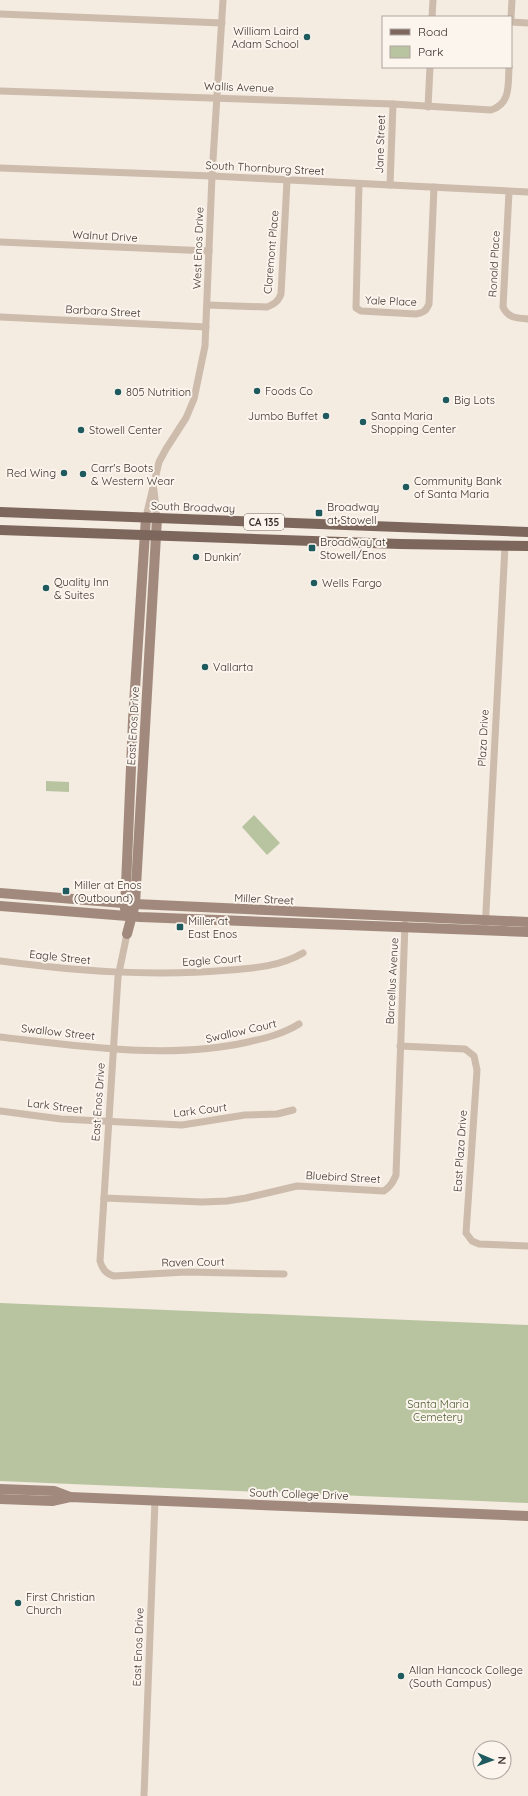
<svg xmlns="http://www.w3.org/2000/svg" width="528" height="1796" viewBox="0 0 528 1796" font-family="Quicksand,sans-serif">
<style>
.green{fill:#b8c4a0}
.lines{fill:none;stroke-linecap:round;stroke-linejoin:round}
.street{stroke:#cdbbac;stroke-width:7}
.secondary{stroke:#a18a7d;stroke-width:10}
.primary{stroke:#7d675c;stroke-width:10}
.poi-dot{fill:#1f5a5e;stroke:#fbf5ee;stroke-width:1.5}
.labels{text-anchor:middle;dominant-baseline:central;stroke-width:4;stroke-linejoin:round;paint-order:stroke}
.shield{fill:#fbf5ee;stroke:#756b66;stroke-width:1}
.shield-label{font-size:10px;font-weight:bold;fill:#3b302b}
.poi-label{font-size:11px;fill:#3b302b;stroke:#fbf5ee;text-anchor:start}
.street-label{font-size:11px;fill:#3b302b;stroke:#fbf5ee}
.park-label{font-size:11px;fill:#4a5a2e;stroke:#fbf5ee}
</style>
<rect width="100%" height="100%" fill="#f4ebe1"/>
<g class="green">
<polygon points="46,781 69,782 69,792 46,791"/>
<polygon points="254,815 280,843 267,855 242,827"/>
<polygon points="0,1303 528,1325 528,1503 0,1481"/>
</g>
<g class="lines">
<g class="street">
<polyline points="0,14 222,23"/>
<polyline points="432,17 433,0"/>
<polyline points="511,18 512,0"/>
<polyline points="511,22 528,23"/>
<path d="M 0,91 L 393,104 L 491,110 C 511,104 508,84 509,67"/>
<polyline points="428,107 430,67"/>
<polyline points="0,168 212,176 528,192"/>
<path d="M 359,184 L 356,308 L 361,311 L 416,314 C 423,313 426,311 429,304 L 434,187"/>
<polyline points="390,185 393,104"/>
<path d="M 509,192 L 503,307 C 508,318 516,318 528,319"/>
<polyline points="0,242 209,251"/>
<path d="M 207,305 L 267,307 C 274,304 278,302 281,294 L 287,181"/>
<polyline points="0,317 206,327"/>
<polyline points="154,490 157,518"/>
<polyline points="146,517 159,462 166,449 186,418 194,399 205,346 212,176 223,0"/>
<polyline points="485,931 505,546"/>
<path d="M 127,934 L 118,977 L 100,1261 C 102,1269 106,1274 114,1276 L 186,1272 L 284,1274"/>
<path d="M 0,961 C 77,971 153,977 230,970 C 256,968 281,966 303,953"/>
<path d="M 0,1037 C 78,1046 170,1060 248,1042 C 266,1038 283,1034 299,1024"/>
<polyline points="400,1046 465,1049 474,1056 477,1070 466,1233 472,1241 479,1244 528,1246"/>
<polyline points="0,1111 61,1119 182,1125 245,1115 277,1114 293,1110"/>
<path d="M 104,1198 L 202,1202 L 227,1201 L 246,1198 L 297,1186 L 384,1191 C 391,1186 393,1182 396,1175 L 405,924"/>
<polyline points="144,1796 155,1500"/>
</g>
<g class="secondary">
<polyline points="0,893 135,904 528,922"/>
<polyline points="0,906 140,917 528,932"/>
<polyline points="125,909 133,720 146,517"/>
<polyline points="127,934 135,904 157,518"/>
<polyline points="0,1489 54,1491 70,1497"/>
<polyline points="0,1499 52,1501 70,1497 528,1516"/>
</g>
<g class="primary">
<polyline points="0,512 528,532"/>
<polyline points="0,530 400,544 528,546"/>
</g>
</g>
<g class="poi-dot">
<circle cx="307" cy="37" r="4"/>
<circle cx="257" cy="391" r="4"/>
<circle cx="118" cy="392" r="4"/>
<circle cx="446" cy="400" r="4"/>
<circle cx="326" cy="416" r="4"/>
<circle cx="363" cy="422" r="4"/>
<circle cx="81" cy="430" r="4"/>
<circle cx="64" cy="473" r="4"/>
<circle cx="83" cy="474" r="4"/>
<circle cx="406" cy="487" r="4"/>
<rect x="315" y="509" width="8" height="8" rx="2"/>
<rect x="308" y="544" width="8" height="8" rx="2"/>
<circle cx="196" cy="557" r="4"/>
<circle cx="314" cy="583" r="4"/>
<circle cx="46" cy="588" r="4"/>
<circle cx="205" cy="667" r="4"/>
<rect x="62" y="887" width="8" height="8" rx="2"/>
<rect x="176" y="923" width="8" height="8" rx="2"/>
<circle cx="18" cy="1603" r="4"/>
<circle cx="401" cy="1676" r="4"/>
</g>
<g class="labels">
<rect class="shield" x="244" y="514" width="40" height="16" rx="3"/>
<g class="shield-label">
<text x="264" y="522">CA 135</text>
</g>
<g class="poi-label">
<text x="299" y="31" text-anchor="end">William Laird<tspan x="299" dy="13">Adam School</tspan></text>
<text x="265" y="391">Foods Co</text>
<text x="126" y="392">805 Nutrition</text>
<text x="454" y="400">Big Lots</text>
<text x="318" y="416" text-anchor="end">Jumbo Buffet</text>
<text x="371" y="416">Santa Maria<tspan x="371" dy="13">Shopping Center</tspan></text>
<text x="89" y="430">Stowell Center</text>
<text x="91" y="468">Carr's Boots<tspan x="91" dy="13">&amp; Western Wear</tspan></text>
<text x="56" y="473" text-anchor="end">Red Wing</text>
<text x="414" y="481">Community Bank<tspan x="414" dy="13">of Santa Maria</tspan></text>
<text x="327" y="507">Broadway<tspan x="327" dy="13">at Stowell</tspan></text>
<text x="320" y="542">Broadway at<tspan x="320" dy="13">Stowell/Enos</tspan></text>
<text x="204" y="557">Dunkin'</text>
<text x="54" y="582">Quality Inn<tspan x="54" dy="13">&amp; Suites</tspan></text>
<text x="322" y="583">Wells Fargo</text>
<text x="213" y="667">Vallarta</text>
<text x="74" y="885">Miller at Enos<tspan x="74" dy="13">(Outbound)</tspan></text>
<text x="188" y="921">Miller at<tspan x="188" dy="13">East Enos</tspan></text>
<text x="26" y="1597">First Christian<tspan x="26" dy="13">Church</tspan></text>
<text x="409" y="1670">Allan Hancock College<tspan x="409" dy="13">(South Campus)</tspan></text>
</g>
<g class="street-label">
<text transform="translate(239 87) rotate(2)">Wallis Avenue</text>
<text transform="translate(380 144) rotate(-88)">Jane Street</text>
<text transform="translate(265 168) rotate(3)">South Thornburg Street</text>
<text transform="translate(105 236) rotate(3)">Walnut Drive</text>
<text transform="translate(198 248) rotate(-88)">West Enos Drive</text>
<text transform="translate(271 252) rotate(-85)">Claremont Place</text>
<text transform="translate(494 264) rotate(-87)">Ronald Place</text>
<text transform="translate(391 301) rotate(2)">Yale Place</text>
<text transform="translate(103 311) rotate(3)">Barbara Street</text>
<text transform="translate(193 507) rotate(2)">South Broadway</text>
<text transform="translate(133 726) rotate(-87)">East Enos Drive</text>
<text transform="translate(483 738) rotate(-87)">Plaza Drive</text>
<text transform="translate(264 899) rotate(3)">Miller Street</text>
<text transform="translate(60 957) rotate(6)">Eagle Street</text>
<text transform="translate(212 960) rotate(-4)">Eagle Court</text>
<text transform="translate(392 981) rotate(-87)">Barcellus Avenue</text>
<text transform="translate(241 1031) rotate(-13)">Swallow Court</text>
<text transform="translate(58 1032) rotate(6)">Swallow Street</text>
<text transform="translate(98 1102) rotate(-86)">East Enos Drive</text>
<text transform="translate(55 1106) rotate(7)">Lark Street</text>
<text transform="translate(200 1110) rotate(-7)">Lark Court</text>
<text transform="translate(460 1151) rotate(-86)">East Plaza Drive</text>
<text transform="translate(343 1177) rotate(3)">Bluebird Street</text>
<text transform="translate(193 1262) rotate(-1)">Raven Court</text>
<text transform="translate(299 1494) rotate(2)">South College Drive</text>
<text transform="translate(138 1647) rotate(-88)">East Enos Drive</text>
</g>
<g class="park-label">
<text x="438" y="1404">Santa Maria<tspan x="438" dy="13">Cemetery</tspan></text>
</g>
</g>
<rect x="382" y="16" width="130" height="52" fill="#fbf5ee" stroke="#aea6a0"/>
<rect x="390" y="29" width="20" height="6" fill="#7d675c" stroke="#aea6a0"/>
<text x="418" y="36" font-size="12" fill="#3b302b">Road</text>
<rect x="390" y="46" width="20" height="12" fill="#b8c4a0" stroke="#aea6a0"/>
<text x="418" y="56" font-size="12" fill="#3b302b">Park</text>
<g transform="translate(492 1760) rotate(92)"><circle r="19" fill="#fbf5ee" stroke="#aea6a0"/>
<path d="M0-3L7 15L0 10L-7 15Z" fill="#1f5a5e"/>
<text y="-6" font-size="11" font-weight="bold" text-anchor="middle" fill="#3b302b">N</text>
</g>
</svg>
